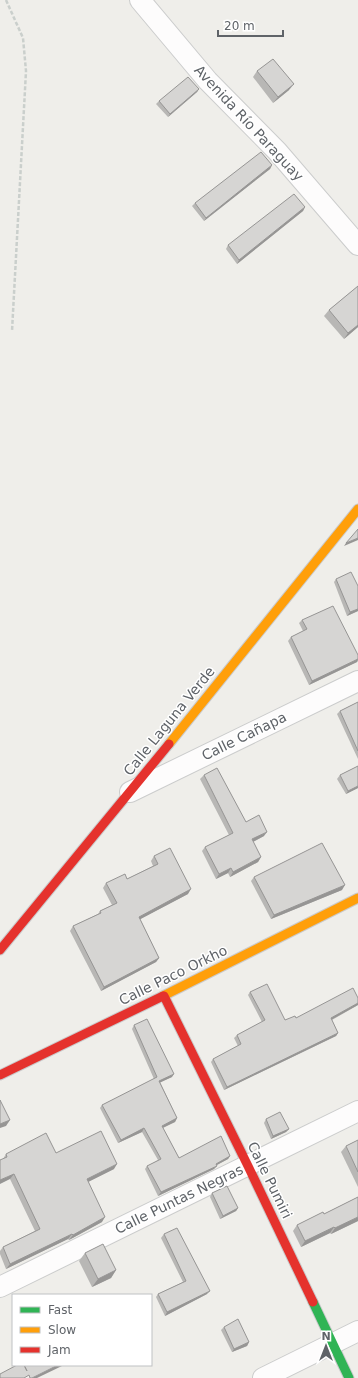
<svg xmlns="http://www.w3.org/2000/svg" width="358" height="1378" viewBox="0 0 358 1378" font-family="'DejaVu Sans',sans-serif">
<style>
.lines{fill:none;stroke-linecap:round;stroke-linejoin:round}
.street-casing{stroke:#cbcccc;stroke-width:22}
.fast-casing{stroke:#cacacb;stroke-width:11}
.slow-casing{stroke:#cacacb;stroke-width:11}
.jam-casing{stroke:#cacacb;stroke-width:11}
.path{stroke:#cacfcc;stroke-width:2.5;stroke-dasharray:4 2;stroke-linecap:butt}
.street{stroke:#fdfcfc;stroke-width:20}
.fast{stroke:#30b455;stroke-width:9}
.slow{stroke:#ff9f0a;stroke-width:9}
.jam{stroke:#e5322d;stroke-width:9}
.wall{fill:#b8b7b5}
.shaded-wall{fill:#969594}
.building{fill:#d6d5d3;stroke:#969594}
.labels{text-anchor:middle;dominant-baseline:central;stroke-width:3;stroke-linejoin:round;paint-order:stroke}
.street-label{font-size:14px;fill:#5f6368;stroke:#fff}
</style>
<rect width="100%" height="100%" fill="#efeeea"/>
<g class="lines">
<defs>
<g id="street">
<polyline points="140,0 208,81 277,151 358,245"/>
<polyline points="130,792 358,681"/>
<polyline points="0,1287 358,1111"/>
<polyline points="263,1378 358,1331"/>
</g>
<polyline id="fast" points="313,1302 349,1378"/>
<g id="slow">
<polyline points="169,744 358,509"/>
<polyline points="163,996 358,898"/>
</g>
<g id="jam">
<polyline points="0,950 169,744"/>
<polyline points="164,996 248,1166 313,1302"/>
<polyline points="0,1075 163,996"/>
</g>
</defs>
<use href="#street" class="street-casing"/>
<use href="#fast" class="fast-casing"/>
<use href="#slow" class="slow-casing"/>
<use href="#jam" class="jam-casing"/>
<polyline class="path" points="6,0 23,38 26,71 12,331"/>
<use href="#street" class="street"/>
<use href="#fast" class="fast"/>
<use href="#slow" class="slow"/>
<use href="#jam" class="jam"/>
</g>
<g class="wall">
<polygon points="257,71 289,90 273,103 253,77"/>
<polygon points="199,89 197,92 168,117 156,104 159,101"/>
<polygon points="272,165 270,169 204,221 192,206 195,203"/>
<polygon points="305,207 303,211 237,264 226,249 228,245"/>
<polygon points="358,286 358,327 344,339 324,316 329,310"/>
<polygon points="336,579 358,586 358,611 347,616 334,582"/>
<polygon points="302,620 358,655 358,661 357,662 309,685 288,641 291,637 303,631 299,623"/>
<polygon points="358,702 358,759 337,714 340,711"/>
<polygon points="358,766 358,788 346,794 337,779 340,775"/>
<polygon points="204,775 246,822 264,836 253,842 261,857 258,862 230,877 228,873 216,879 202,851 205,847 229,835 200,779"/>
<polygon points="154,856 188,894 140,919 159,958 156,962 101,991 70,931 73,926 98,914 100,911 112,905 103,888 106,883 127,879 153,866 151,861"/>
<polygon points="254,877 342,890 271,919 251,881"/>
<polygon points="250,992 285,1020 296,1018 358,1005 332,1020 338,1033 336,1036 224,1090 211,1062 213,1059 238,1046 234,1038 237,1035 262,1022 248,995"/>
<polygon points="134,1025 172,1077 160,1082 177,1118 175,1122 163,1128 179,1158 230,1156 228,1159 217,1165 214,1169 158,1196 145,1169 147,1166 158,1160 142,1132 118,1143 100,1108 102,1105 154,1079 132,1029"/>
<polygon points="266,1119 289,1129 286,1132 271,1139 264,1123"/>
<polygon points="358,1140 358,1187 341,1152 346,1146"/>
<polygon points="56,1153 114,1169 88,1182 102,1222 69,1240 68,1239 6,1269 0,1254 0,1251 3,1247 35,1231 10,1179 3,1159 6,1154"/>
<polygon points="212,1193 238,1208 236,1211 220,1219 210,1197"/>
<polygon points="358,1197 358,1221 331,1234 330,1233 301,1247 293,1231 297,1225 324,1214"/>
<polygon points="164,1234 207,1294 165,1316 156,1297 158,1294 183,1282 161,1238"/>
<polygon points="85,1253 116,1270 111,1278 92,1287 79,1261"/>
<polygon points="224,1327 249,1342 247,1346 232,1352 221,1330"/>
</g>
<g class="shaded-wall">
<polygon points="294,84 289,90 273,103 278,97"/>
<polygon points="199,89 197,92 168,117 170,114"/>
<polygon points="272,165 270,169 204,221 206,218"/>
<polygon points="305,207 303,211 237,264 239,260"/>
<polygon points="358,325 358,327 344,339 348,333"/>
<polygon points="358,538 358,540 344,546 346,543"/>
<polygon points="358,609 358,611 347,616 350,612"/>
<polygon points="358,659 357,662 309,685 312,681"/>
<polygon points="358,786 358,788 346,794 348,791"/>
<polygon points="267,832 264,836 249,844 252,839"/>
<polygon points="261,857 258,862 230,877 233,872"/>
<polygon points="231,868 228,873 216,879 219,874"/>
<polygon points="345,885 342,890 271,919 274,915"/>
<polygon points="191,889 188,894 135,922 139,917"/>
<polygon points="159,958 156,962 101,991 104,987"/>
<polygon points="358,1003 358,1005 329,1021 331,1018"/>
<polygon points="338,1033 336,1036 224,1090 227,1087"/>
<polygon points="174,1074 172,1077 157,1084 159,1081"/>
<polygon points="177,1118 175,1122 160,1129 162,1126"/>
<polygon points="10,1120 6,1126 0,1128 0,1124"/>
<polygon points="144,1128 142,1132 118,1143 121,1140"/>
<polygon points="289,1129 286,1132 271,1139 273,1136"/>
<polygon points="230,1156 228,1159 213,1167 216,1164"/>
<polygon points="117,1164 114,1169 84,1184 87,1179"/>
<polygon points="217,1166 214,1169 158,1196 161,1192"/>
<polygon points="14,1174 10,1179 0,1184 0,1180"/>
<polygon points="238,1208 236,1211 220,1219 223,1216"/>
<polygon points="105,1217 102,1222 69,1240 73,1235"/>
<polygon points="358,1217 358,1221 331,1234 335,1228"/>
<polygon points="334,1227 330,1233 301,1247 305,1241"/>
<polygon points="72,1234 68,1239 6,1269 10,1264"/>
<polygon points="116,1270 111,1278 92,1287 98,1279"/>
<polygon points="210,1291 207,1294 165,1316 167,1312"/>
<polygon points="249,1342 247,1346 232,1352 234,1349"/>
<polygon points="58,1365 64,1365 37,1378 32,1378"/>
</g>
<g class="building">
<polygon points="273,59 294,84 278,97 257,71"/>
<polygon points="188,77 199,89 170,114 159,101"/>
<polygon points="261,152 272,165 206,218 195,203"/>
<polygon points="294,194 305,207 239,260 228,245"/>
<polygon points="358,286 358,325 348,333 329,310"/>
<polygon points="358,529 358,538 346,543"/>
<polygon points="351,572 358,586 358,609 350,612 336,579"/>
<polygon points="333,606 358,655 358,659 312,681 291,637 307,629 302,620"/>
<polygon points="358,702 358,751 340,711"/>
<polygon points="358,766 358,786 348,791 340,775"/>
<polygon points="217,768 246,822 259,815 267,832 252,839 261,857 233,872 231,868 219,874 205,847 233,833 204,775"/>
<polygon points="322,843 345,885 274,915 254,877"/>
<polygon points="170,848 191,889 139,917 159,958 104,987 73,926 101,913 100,911 117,903 106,883 125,874 127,879 158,864 154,856"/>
<polygon points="267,984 285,1020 295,1016 296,1018 353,988 358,998 358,1003 331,1018 338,1033 227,1087 213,1059 241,1044 237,1035 265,1020 250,992"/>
<polygon points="147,1019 174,1074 159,1081 177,1118 162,1126 179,1158 221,1136 230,1156 216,1164 217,1166 161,1192 147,1166 161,1159 144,1128 121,1140 102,1105 157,1077 134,1025"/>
<polygon points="0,1100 10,1120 0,1124"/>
<polygon points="280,1112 289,1129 273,1136 266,1119"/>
<polygon points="101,1131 117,1164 87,1179 105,1217 73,1235 72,1234 10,1264 3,1247 40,1229 14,1174 0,1180 0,1160 7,1157 6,1154 46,1133 56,1153"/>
<polygon points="358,1140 358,1172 346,1146"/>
<polygon points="227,1186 238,1208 223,1216 212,1193"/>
<polygon points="358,1197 358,1217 335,1228 334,1227 305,1241 297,1225 323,1212 324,1214"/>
<polygon points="177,1228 210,1291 167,1312 158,1294 186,1281 164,1234"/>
<polygon points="103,1244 116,1270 98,1279 85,1253"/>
<polygon points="238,1319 249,1342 234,1349 224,1327"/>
<polygon points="17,1365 24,1365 27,1371 24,1365 58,1365 32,1378 30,1378 29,1375 24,1378 0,1378 0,1374"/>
</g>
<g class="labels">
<g class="street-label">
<text transform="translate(249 123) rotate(47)">Avenida Río Paraguay</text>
<text transform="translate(169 721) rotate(-51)">Calle Laguna Verde</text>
<text transform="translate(244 736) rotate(-26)">Calle Cañapa</text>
<text transform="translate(173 975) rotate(-26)">Calle Paco Orkho</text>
<text transform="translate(270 1180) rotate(64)">Calle Pumiri</text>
<text transform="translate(179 1199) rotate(-26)">Calle Puntas Negras</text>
</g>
</g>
<rect x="12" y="1294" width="140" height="72" fill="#ffffff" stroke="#bfc1c3"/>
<rect x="20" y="1307" width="20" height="6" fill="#30b455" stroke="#bfc1c3"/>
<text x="48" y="1314" font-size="12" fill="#5f6368">Fast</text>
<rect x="20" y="1327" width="20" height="6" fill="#ff9f0a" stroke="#bfc1c3"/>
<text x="48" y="1334" font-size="12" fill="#5f6368">Slow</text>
<rect x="20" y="1347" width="20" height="6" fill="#e5322d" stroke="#bfc1c3"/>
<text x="48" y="1354" font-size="12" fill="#5f6368">Jam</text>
<g transform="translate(326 1346)" stroke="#ffffff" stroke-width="3" paint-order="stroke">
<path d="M0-3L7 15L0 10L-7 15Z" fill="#5f6368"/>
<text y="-6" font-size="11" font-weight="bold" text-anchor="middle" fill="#5f6368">N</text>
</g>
<path d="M218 30v6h65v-6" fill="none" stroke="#5f6368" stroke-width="2"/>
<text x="224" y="30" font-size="12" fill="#5f6368" stroke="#ffffff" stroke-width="3" paint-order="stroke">20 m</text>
</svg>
